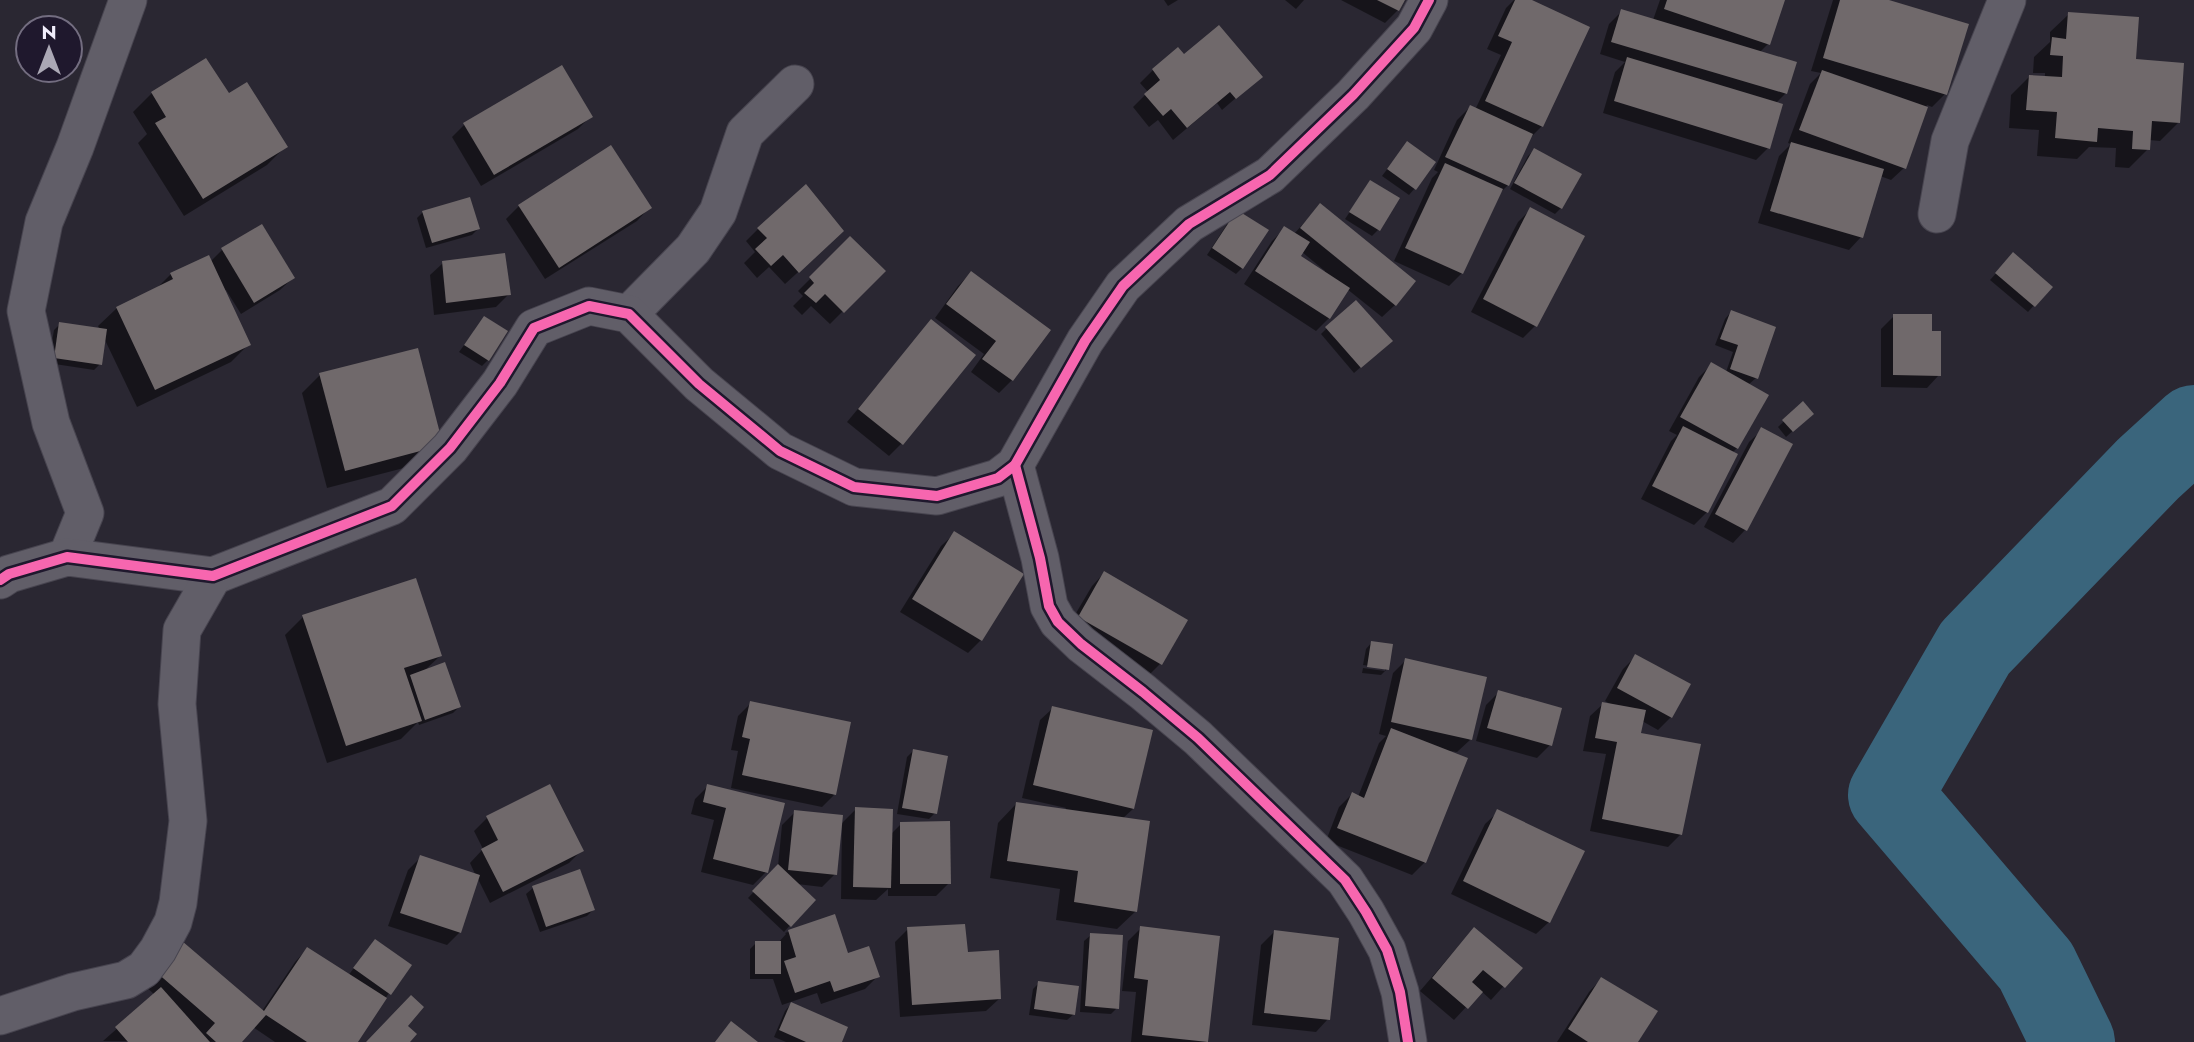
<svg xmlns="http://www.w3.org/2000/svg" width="2194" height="1042" viewBox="0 0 2194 1042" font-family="Jost,sans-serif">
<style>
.shadow{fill:#0007;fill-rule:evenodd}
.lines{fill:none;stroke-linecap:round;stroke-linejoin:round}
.river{stroke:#3a657c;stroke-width:84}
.building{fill:#70696b}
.street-casing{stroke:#47444f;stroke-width:39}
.street{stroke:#615e68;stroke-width:37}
.cycleway-casing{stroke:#1f182d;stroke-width:15}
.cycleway{stroke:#f766af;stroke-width:10}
</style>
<rect width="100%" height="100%" fill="#2a2732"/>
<g class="shadow">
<polygon points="1164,0 1178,0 1168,6"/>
<polygon points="1285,0 1304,0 1296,9"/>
<polygon points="1341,0 1403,0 1398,10 1385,23"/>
<polygon points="1514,0 1528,0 1542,126 1529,139 1508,185 1499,194 1462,273 1449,286 1394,261 1432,178 1438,172 1434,170 1457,120 1470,107 1475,110 1501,55 1487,49 1506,8"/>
<polygon points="1660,0 1783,0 1768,44 1760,52 1786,93 1775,104 1768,148 1756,160 1603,113 1615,72 1625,62 1600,54 1609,24 1622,11 1653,20"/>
<polygon points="1833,0 1883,0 1945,94 1932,107 1927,105 1904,168 1891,180 1880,176 1861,237 1849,250 1758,223 1779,156 1791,144 1788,143 1810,84 1821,73 1811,71"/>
<polygon points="2069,14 2135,61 2179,122 2160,141 2149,140 2148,149 2129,168 2115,167 2116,148 2089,147 2077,159 2037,156 2039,130 2009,128 2011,95 2029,77 2045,78 2045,73 2033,73 2034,57 2050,42 2050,32"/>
<polygon points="206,60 228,95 285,147 267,165 184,216 138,143 147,134 133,112 152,93"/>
<polygon points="1153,70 1260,77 1222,110 1217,103 1173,140 1158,120 1149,127 1133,107 1148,92 1140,83"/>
<polygon points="591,116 578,129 481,186 452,137 465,124"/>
<polygon points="1407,143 1415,188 1409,195 1382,176"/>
<polygon points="610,148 649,208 637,221 545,279 506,219 519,206"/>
<polygon points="1534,150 1561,208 1555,214 1510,189 1528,156"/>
<polygon points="1370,182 1378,230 1372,236 1345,219"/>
<path d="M 1320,205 L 1395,305 L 1382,317 L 1347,289 L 1329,318 L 1316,331 L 1244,284 L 1272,241 L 1285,228 L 1294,234 ZM 1302,252 L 1325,271 L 1324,273 L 1298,257 Z"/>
<polygon points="1530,210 1535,326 1523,338 1471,312 1518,222"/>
<polygon points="423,212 478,229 472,235 426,248 417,218"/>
<polygon points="1231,218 1242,268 1236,274 1207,255"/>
<polygon points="261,226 293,278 280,290 241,314 226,290 224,291 249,344 231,362 137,407 104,338 100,364 94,370 48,363 54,330 60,324 100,330 98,326 117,308 155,290 171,274 210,262 222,250"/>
<polygon points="758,229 829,244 785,284 769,267 757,278 744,263 755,252 746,241"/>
<polygon points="850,239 883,271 830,324 811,306 802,315 793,306 803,296 798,291"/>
<polygon points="2007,261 2050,287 2028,312 1990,280"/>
<polygon points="443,263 509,294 496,307 434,315 430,275"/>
<polygon points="971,273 1012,380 999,393 971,372 984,354 935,318 958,286"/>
<polygon points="1731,312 1756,378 1748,385 1737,448 1732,453 1736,455 1707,512 1694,525 1641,499 1671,441 1677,435 1669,431 1699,377 1711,365 1726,372 1733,352 1715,345 1725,319"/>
<polygon points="1894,316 1930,333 1939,375 1927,388 1881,387 1881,329"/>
<polygon points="484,318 488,360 482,366 459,352"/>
<polygon points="931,321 902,443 889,456 847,422"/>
<polygon points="1327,328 1384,347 1354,373 1321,334"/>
<polygon points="416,350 423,463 327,488 302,393 320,375"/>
<polygon points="1802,404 1806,419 1786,437 1778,427"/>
<polygon points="1762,430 1791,444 1745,530 1733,543 1704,527 1749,442"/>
<polygon points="954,534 981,640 968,653 900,612 941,546"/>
<polygon points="1104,573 1161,663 1148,676 1066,630 1092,586"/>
<polygon points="303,617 440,656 423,672 459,707 453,713 419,725 418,722 401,739 327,763 285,635"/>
<polygon points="1372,642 1387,669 1381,675 1362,673 1363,668 1385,671 1385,668 1363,665 1366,649"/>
<polygon points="1636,656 1671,717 1658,730 1642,721 1639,734 1681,834 1668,847 1590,831 1606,754 1583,751 1590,716 1603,704 1612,705 1605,701 1623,669"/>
<polygon points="1406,660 1470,740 1457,752 1450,751 1425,862 1412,875 1326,841 1339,807 1352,794 1358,797 1379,743 1386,736 1379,734 1393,673"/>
<polygon points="1499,692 1550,745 1537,758 1476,741 1486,705"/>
<polygon points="751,703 834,795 822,807 731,788 738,751 731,750 738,716"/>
<polygon points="1053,708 1133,809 1122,819 1136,911 1117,929 1056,920 1060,889 990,878 998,823 1016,804 1065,811 1066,808 1022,798 1040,720"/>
<polygon points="913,751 935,813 929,819 897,814 907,757"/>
<polygon points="549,786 582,850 569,863 490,903 478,879 460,932 447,945 388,926 408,870 421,857 476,876 470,863 483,849 474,831 487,818"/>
<polygon points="708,786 783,805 766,872 753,885 701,872 714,820 691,814 695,799"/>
<polygon points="856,809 891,834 901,824 949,883 936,896 888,896 888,889 876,900 841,899 842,823"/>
<polygon points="795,812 835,874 822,887 797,884 813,900 784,932 748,898 778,866 782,825"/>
<polygon points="1498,812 1549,922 1536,934 1451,894 1485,824"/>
<polygon points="579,871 593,910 587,916 540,932 526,894 533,888"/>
<polygon points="834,916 847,955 878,976 865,989 821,1004 817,993 782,1005 773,979 750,979 750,949 756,943 778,943 786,934 785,933"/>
<polygon points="1141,928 1218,937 1206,1042 1131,1042 1136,992 1122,991 1128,941"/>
<polygon points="908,929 966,954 999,999 986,1011 900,1017 895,942"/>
<polygon points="1274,932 1328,1019 1316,1032 1252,1025 1261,945"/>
<polygon points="1091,935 1117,1008 1111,1014 1080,1012 1084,941"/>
<polygon points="1462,942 1520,968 1491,1000 1481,991 1454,1020 1420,991"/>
<polygon points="369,947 389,993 356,1042 275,1042 253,1027 240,1042 103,1041 155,995 145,986 170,956 262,1011 295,962 307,949 348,976"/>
<polygon points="1601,979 1636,1042 1557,1042 1589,992"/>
<polygon points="1039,983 1074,1014 1067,1020 1029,1015 1033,989"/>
<polygon points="791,1004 840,1042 786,1042 774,1037 785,1011"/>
</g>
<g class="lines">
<polyline class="river" points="2073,1042 2036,966 1890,795 1975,648 2148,469 2194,427"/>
</g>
<g class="building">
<polygon points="1377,0 1405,0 1399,11"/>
<polygon points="1515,0 1532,0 1590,27 1543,127 1485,101 1512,42 1498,36"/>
<polygon points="1667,0 1785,0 1770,45 1664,9"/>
<polygon points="1840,0 1889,0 1969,24 1947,95 1823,58"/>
<polygon points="1621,9 1797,62 1787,94 1611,42"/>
<polygon points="2068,12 2139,17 2136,59 2184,63 2180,123 2152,121 2150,150 2132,149 2133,131 2098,128 2097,142 2055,138 2057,112 2026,110 2029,75 2062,77 2063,56 2050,55 2052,37 2066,39"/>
<polygon points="1219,25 1263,77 1236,99 1230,92 1187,128 1171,109 1163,116 1144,94 1160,80 1152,69 1178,47 1184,54"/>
<polygon points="1627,57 1783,104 1770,149 1614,101"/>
<polygon points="206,58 229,93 247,82 288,147 203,199 155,123 166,117 151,92"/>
<polygon points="562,65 593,117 494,175 463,123"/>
<polygon points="1822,70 1928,107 1906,169 1799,130"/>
<polygon points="1470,105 1533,134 1509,186 1445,157"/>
<polygon points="1407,141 1436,162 1416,190 1387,169"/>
<polygon points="1791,142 1884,169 1863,238 1770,211"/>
<polygon points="611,145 652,208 559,268 518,205"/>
<polygon points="1534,148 1582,174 1562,209 1514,183"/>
<polygon points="1445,163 1503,189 1463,274 1405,248"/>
<polygon points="1370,180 1400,198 1380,231 1349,212"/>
<polygon points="806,184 844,231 799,273 783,255 771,266 755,249 767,238 757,228"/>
<polygon points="470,197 480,229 432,243 422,211"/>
<polygon points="1320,203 1416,281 1396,306 1300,228"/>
<polygon points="1530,207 1585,236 1537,327 1483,299"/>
<polygon points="1237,210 1269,230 1243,269 1212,248"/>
<polygon points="262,224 295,278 254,303 221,248"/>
<polygon points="1284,226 1310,242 1301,256 1350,288 1330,319 1255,271"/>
<polygon points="850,236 886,271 844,313 825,294 816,303 804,293 814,283 809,277"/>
<polygon points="2013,252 2053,287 2035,307 1995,273"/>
<polygon points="505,253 511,295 446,303 442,261"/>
<polygon points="209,255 251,345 155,390 116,307 173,279 170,273"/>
<polygon points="971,271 1051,330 1013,381 982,359 996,341 946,304"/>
<polygon points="1356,300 1393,341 1361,368 1325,327"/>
<polygon points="1731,310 1776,327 1758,379 1730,369 1738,345 1720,339"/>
<polygon points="1893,314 1932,314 1932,331 1941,331 1941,376 1893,375"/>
<polygon points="484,316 508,331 489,361 464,345"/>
<polygon points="931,319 976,355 903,445 858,409"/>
<polygon points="59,322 107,329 102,365 54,358"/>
<polygon points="418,348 443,445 345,471 319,373"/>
<polygon points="1711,362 1769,395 1738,449 1680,417"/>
<polygon points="1803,401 1814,414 1793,432 1782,420"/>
<polygon points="1683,426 1738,454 1708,513 1652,486"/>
<polygon points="1761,427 1793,444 1747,531 1715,514"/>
<polygon points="954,531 1024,574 982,641 912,599"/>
<polygon points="1104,571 1188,620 1162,665 1078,617"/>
<polygon points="416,578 442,656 404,668 422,721 346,746 302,615"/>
<polygon points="1371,641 1393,644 1389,670 1367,667"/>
<polygon points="1635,654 1691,684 1672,718 1617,688"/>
<polygon points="1405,658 1487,677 1472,740 1391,722"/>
<polygon points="445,662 461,707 425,720 410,675"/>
<polygon points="1498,690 1562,708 1552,746 1487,728"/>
<polygon points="750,701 851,722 836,795 742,775 750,739 742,737"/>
<polygon points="1602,702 1646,710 1641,733 1701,744 1682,835 1602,819 1617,742 1595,738"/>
<polygon points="1052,706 1153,730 1134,809 1033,785"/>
<polygon points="1391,728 1468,758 1426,863 1337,828 1352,792 1364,798"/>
<polygon points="913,749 948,756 937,814 902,808"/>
<polygon points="550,784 584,851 503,892 481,849 498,840 486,816"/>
<polygon points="707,784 785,803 768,873 713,859 726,808 703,802"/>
<polygon points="1016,802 1150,821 1137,912 1074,902 1078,871 1007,861"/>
<polygon points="855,807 893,809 891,888 853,887"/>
<polygon points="1497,809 1585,851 1550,923 1463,881"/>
<polygon points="794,810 843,815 837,875 788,870"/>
<polygon points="950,821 951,884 900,884 900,822"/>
<polygon points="420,855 480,875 461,933 400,913"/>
<polygon points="778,864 816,900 791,927 752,891"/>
<polygon points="580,869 595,910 546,927 532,886"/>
<polygon points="835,914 848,953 869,946 880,977 834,992 830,981 795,993 784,961 796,957 788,930"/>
<polygon points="965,924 968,952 999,950 1001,999 912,1005 907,927"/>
<polygon points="1140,926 1220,936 1208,1042 1142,1035 1148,980 1134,978"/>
<polygon points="1474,927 1523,968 1505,988 1483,970 1472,982 1483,992 1468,1009 1432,978"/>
<polygon points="1274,930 1339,938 1330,1020 1264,1013"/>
<polygon points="1090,933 1123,935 1119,1009 1085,1006"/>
<polygon points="375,939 412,965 391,995 353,968"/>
<polygon points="182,941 264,1011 307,947 387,998 358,1042 307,1042 266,1015 242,1042 216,1042 206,1033 215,1023 156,972"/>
<rect x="755" y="941" width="26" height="33"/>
<polygon points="1601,977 1658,1011 1638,1042 1588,1042 1568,1029"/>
<polygon points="1038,981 1079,986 1075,1015 1034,1009"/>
<polygon points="161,987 210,1042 128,1042 115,1027"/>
<polygon points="411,995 424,1007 408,1026 417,1034 410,1042 366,1042"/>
<polygon points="791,1002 848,1027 842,1042 806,1042 779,1030"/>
<polygon points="731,1021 758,1042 715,1042"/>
</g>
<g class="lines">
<defs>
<g id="street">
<polyline points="1937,214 1950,141 2007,0"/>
<polyline points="629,314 693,249 718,212 745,133 795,84"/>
<polyline points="1015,465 1040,558 1049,606 1058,622 1081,644 1143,692 1198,738 1345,880 1366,912 1387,950 1400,992 1408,1042"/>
<polyline points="67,557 85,513 51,423 26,311 44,222 75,147 128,0"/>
<polyline points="0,580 9,574 67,557 213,576 392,506 450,448 500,383 534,328 589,306 629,314 699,384 780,451 854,487 937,496 998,478 1015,465 1085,341 1123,286 1189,224 1270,175 1353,95 1414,28 1429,0"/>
<polyline points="0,1016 73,992 126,980 144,969 158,950 173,922 178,903 188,821 177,704 182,630 213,576"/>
</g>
</defs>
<use href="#street" class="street-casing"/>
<use href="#street" class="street"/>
<defs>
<g id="cycleway">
<polyline points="1015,465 1040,558 1049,606 1058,622 1081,644 1143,692 1198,738 1345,880 1366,912 1387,950 1400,992 1408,1042"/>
<polyline points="0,580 9,574 67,557 213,576 392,506 450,448 500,383 534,328 589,306 629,314 699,384 780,451 854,487 937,496 998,478 1015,465 1085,341 1123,286 1189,224 1270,175 1353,95 1414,28 1429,0"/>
</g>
</defs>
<use href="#cycleway" class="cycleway-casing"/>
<use href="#cycleway" class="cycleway"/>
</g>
<g transform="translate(49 49)"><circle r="33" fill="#1f182d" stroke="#736d80" stroke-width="2"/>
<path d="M0-5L12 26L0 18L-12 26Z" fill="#aba8b5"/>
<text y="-10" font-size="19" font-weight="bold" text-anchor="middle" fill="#f1edfc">N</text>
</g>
</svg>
